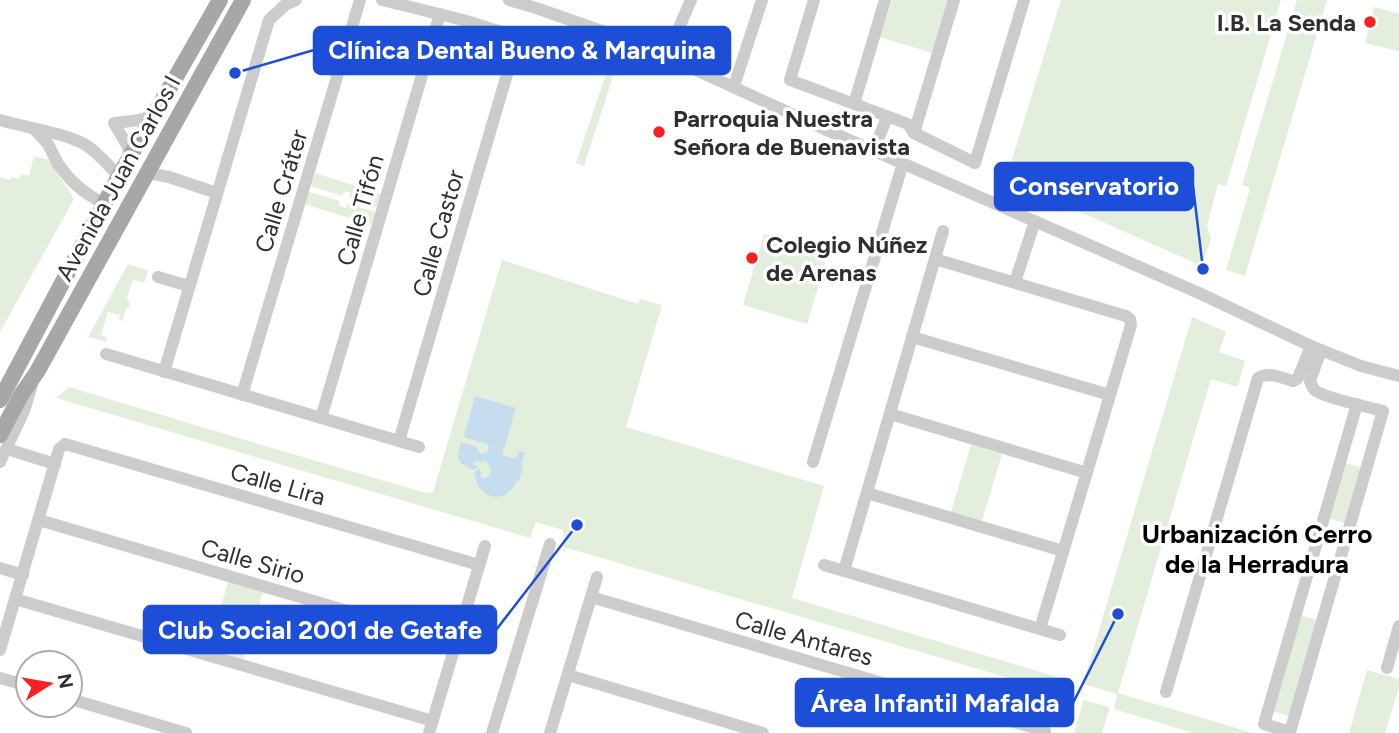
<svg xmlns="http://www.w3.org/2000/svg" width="1399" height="733" viewBox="0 0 1399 733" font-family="Figtree,sans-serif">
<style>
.green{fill:#e4eedc}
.water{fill:#c6dcef}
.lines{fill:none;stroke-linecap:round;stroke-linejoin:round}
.minor{stroke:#ccc;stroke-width:12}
.major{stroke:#a7a7a7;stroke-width:16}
.poi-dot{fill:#f52224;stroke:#fff;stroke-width:2.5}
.labels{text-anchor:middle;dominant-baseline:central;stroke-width:7;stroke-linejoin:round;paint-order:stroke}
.poi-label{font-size:24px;font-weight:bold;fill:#2f2f2f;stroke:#fff;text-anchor:start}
.street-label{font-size:24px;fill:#2f2f2f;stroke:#fff}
.neighbourhood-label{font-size:26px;font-weight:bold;fill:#000;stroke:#fff}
.leader{fill:none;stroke:#1d4ed8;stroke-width:2.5}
.callout-dot{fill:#1d4ed8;stroke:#fff;stroke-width:2.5}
.callout{fill:#1d4ed8;stroke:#1d4ed8;stroke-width:2.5}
.callout-label{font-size:26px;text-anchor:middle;font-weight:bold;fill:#fff}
</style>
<rect width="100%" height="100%" fill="#fff"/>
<g class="green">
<polygon points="892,0 949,0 932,53 880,37"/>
<polygon points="1061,0 1281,0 1226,186 1218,184 1207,226 1211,239 1202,266 1006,179"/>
<polygon points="1297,0 1327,0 1245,276 1226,270 1250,188 1242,185"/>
<polygon points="1374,7 1399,14 1399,51 1365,43"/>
<polygon points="609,65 616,67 584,166 576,163"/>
<polygon points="34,156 49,160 74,199 0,332 0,177 10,180 11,177 20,179 21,174 29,176"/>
<polygon points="315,173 381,194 377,207 349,198 350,193 344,191 342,196 311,186"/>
<polygon points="309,192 340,201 339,206 346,208 347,204 375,212 371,225 305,204"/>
<polygon points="764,234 828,253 807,324 743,305"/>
<polygon points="502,260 638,304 640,299 662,305 626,427 824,486 792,598 1071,681 1066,695 564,547 565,540 563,530 536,522 530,538 56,398 69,387 255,443 426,493 433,492"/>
<polygon points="128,264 148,270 144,283 133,280 127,297 130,305 129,308 127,307 122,321 119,320 120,315 108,312 101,335 107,337 106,342 88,337"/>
<polygon points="1192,317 1226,332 1219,352 1245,361 1238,387 1211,379 1118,693 1253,733 1193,733 1114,709 1117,694 1083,684"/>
<polygon points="971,445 1002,454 982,521 951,512"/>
<polygon points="1345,463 1362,468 1345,523 1328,518"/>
<polygon points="228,582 263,592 243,659 209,648"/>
<polygon points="1300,615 1317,620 1289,716 1272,711"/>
<polygon points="1367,670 1399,679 1399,687 1385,733 1349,733"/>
<polygon points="1084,700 1110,707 1102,733 1074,733"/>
</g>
<path class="water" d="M 475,396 L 516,408 L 502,455 L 516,459 L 519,451 L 525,452 L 521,465 L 523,466 L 519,481 L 516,481 C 507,507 474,499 475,471 L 480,469 L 481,476 L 484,479 L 490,475 L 491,469 L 486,461 L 474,462 L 474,465 L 479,467 L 474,470 C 456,463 456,460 461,442 L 477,447 L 478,452 L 481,454 L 487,452 L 489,445 L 464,437 Z"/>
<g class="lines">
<g class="minor">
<polyline points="382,0 463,20 518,37 399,441"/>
<polyline points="509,0 536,8 619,37 685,65 831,132 1199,293 1311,346 1361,366 1399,376"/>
<polyline points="814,0 790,80 908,124 914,133 975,163 1024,0"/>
<polyline points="678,30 691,0"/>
<polyline points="734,86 762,0"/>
<polyline points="854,104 885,0"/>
<path d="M 0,120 C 24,127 65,133 86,145 C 98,153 108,165 119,176"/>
<polyline points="35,130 48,144 58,164 70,179 82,190 103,204"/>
<polyline points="914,133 954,0"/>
<polyline points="874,150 887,117"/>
<polyline points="130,156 128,147 114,123 140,120 152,116"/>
<polyline points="147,173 169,177 217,193"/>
<polyline points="935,259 1126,316 1130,319 1131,325 1040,629"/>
<polyline points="158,277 189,286"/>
<polyline points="1015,282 1035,221"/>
<polyline points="912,337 1110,395"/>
<path d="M 1321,350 L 1310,381 C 1312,386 1312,388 1316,391 C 1325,398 1369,407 1383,411 L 1290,732 L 1264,724 L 1357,404"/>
<polyline points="106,354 419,447"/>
<polyline points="164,372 269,20 285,5 296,0"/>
<polyline points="242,395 360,0"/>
<polyline points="890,414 1087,473"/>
<polyline points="321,418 440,14"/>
<polyline points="7,449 55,464"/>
<polyline points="0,462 24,411 32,385"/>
<polyline points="813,462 903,163"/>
<polyline points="867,493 1063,551"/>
<polyline points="39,520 456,643"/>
<polyline points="824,565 1060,635"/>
<polyline points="0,568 23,575"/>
<polyline points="844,571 943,231"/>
<polyline points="591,597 1045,731"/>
<polyline points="15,599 433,721"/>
<polyline points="0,650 59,449 65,444 479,565"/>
<polyline points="1387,668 1399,626"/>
<polyline points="568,675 763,733"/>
<polyline points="0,678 28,686"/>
<path d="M 1166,692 L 1258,378 C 1269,371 1282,378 1293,381 L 1298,378 L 1311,346"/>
<polyline points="70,699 186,733"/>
<polyline points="429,733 485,546"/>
<polyline points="492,733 550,544"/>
<polyline points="550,733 597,577"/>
</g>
<g class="major">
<polyline points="0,400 119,176 220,0"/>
<polyline points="0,435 21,395 37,372 243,0"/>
</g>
</g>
<g class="poi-dot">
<circle cx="1370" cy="22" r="7"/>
<circle cx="659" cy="132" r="7"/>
<circle cx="752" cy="258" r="7"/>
</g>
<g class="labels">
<g class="poi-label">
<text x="1356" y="22" text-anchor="end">I.B. La Senda</text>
<text x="673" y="118">Parroquia Nuestra<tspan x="673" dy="28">Señora de Buenavista</tspan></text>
<text x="766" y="244">Colegio Núñez<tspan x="766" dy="28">de Arenas</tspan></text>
</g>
<g class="street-label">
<text transform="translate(118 178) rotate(-61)">Avenida Juan Carlos I</text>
<text transform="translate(281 191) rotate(-73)">Calle Cráter</text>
<text transform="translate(360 210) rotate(-74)">Calle Tifón</text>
<text transform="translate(438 233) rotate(-74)">Calle Castor</text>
<text transform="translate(278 484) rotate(16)">Calle Lira</text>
<text transform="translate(253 561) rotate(16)">Calle Sirio</text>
<text transform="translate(804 638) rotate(16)">Calle Antares</text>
</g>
<g class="neighbourhood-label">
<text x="1257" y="534">Urbanización Cerro<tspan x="1257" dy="30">de la Herradura</tspan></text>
</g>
</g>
<path class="leader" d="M235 73L314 50M1203 269L1193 186M577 525L496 630M1118 614L1073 703"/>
<g class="callout-dot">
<circle cx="235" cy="73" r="7"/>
<circle cx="1203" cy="269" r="7"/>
<circle cx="577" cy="525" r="7"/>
<circle cx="1118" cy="614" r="7"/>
</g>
<g class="callout">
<rect x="314" y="27" width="416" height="47" rx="7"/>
<rect x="995" y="163" width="198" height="47" rx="7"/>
<rect x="144" y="606" width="352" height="47" rx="7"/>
<rect x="796" y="679" width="277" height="47" rx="7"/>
</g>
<g class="callout-label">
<text x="522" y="59">Clínica Dental Bueno &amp; Marquina</text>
<text x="1094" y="195">Conservatorio</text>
<text x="320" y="639">Club Social 2001 de Getafe</text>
<text x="935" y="712">Área Infantil Mafalda</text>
</g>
<g transform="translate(49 684) rotate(79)"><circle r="33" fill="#ffffff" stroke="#acacac" stroke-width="2"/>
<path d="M0-5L12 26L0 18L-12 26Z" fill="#f52224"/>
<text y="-10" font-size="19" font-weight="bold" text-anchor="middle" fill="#2f2f2f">N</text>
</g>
</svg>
